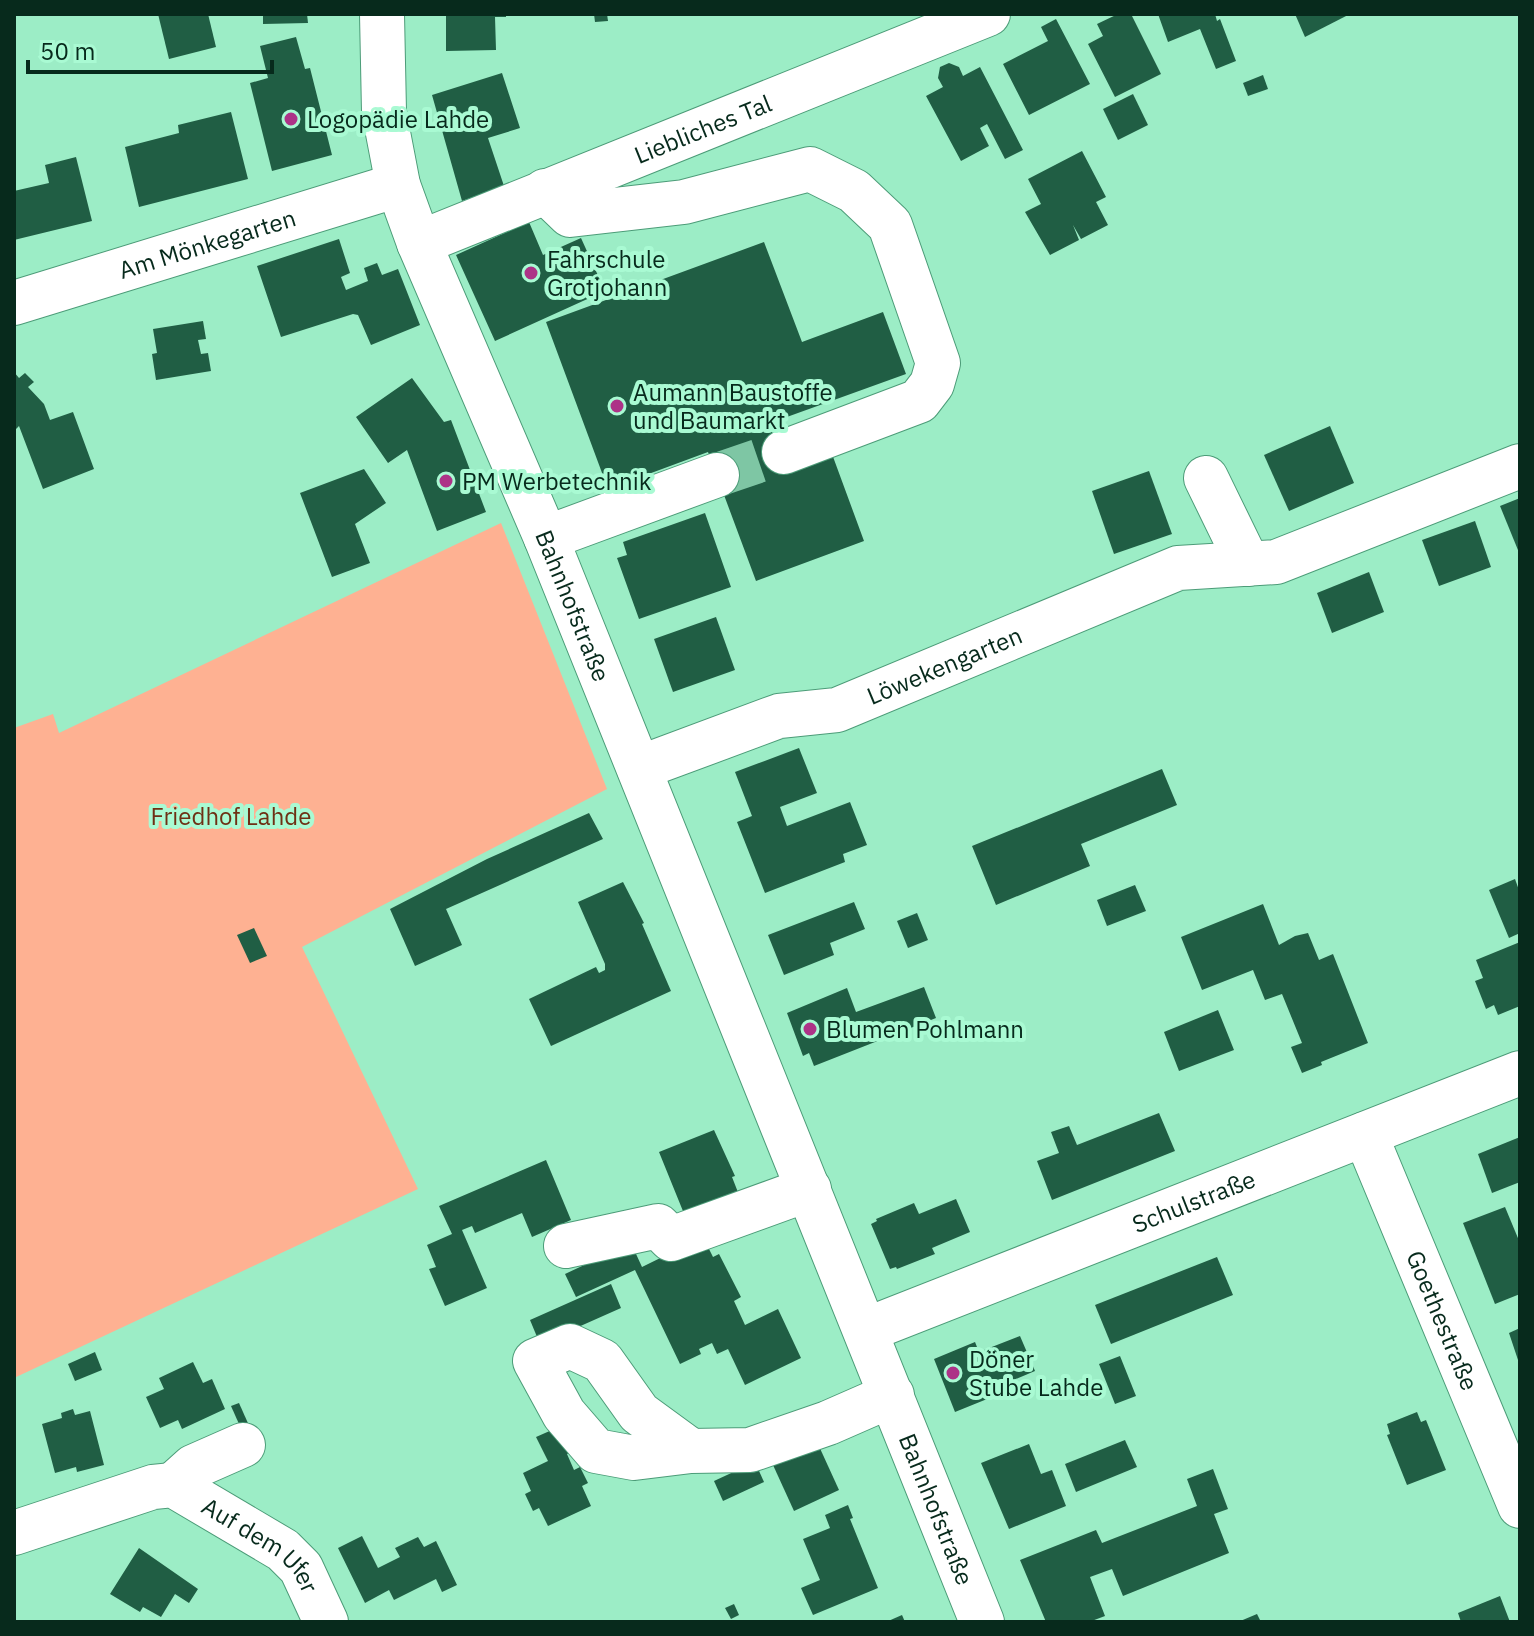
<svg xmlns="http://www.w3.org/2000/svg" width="1534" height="1636" viewBox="0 0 1534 1636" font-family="'IBM Plex Sans',sans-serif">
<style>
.green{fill:#feb192}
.building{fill:#205e44}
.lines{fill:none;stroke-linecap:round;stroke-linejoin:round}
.minor-tunnel{stroke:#7ec6a4;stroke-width:44;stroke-dasharray:44 22;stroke-linecap:butt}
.minor-casing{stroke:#4c9c78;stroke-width:46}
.minor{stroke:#fff;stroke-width:44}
.poi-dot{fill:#ad3387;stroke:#a9fad3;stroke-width:3}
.labels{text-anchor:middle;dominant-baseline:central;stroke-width:8;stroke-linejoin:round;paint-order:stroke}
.poi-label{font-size:24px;fill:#072a1c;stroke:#a9fad3;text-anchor:start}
.street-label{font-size:24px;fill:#072a1c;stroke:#a9fad3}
.park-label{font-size:24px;fill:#6e3014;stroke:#a9fad3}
</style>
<rect width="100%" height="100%" fill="#9cedc6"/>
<polygon class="green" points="501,523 607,789 302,947 418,1189 14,1378 14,728 53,714 59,733"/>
<g class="building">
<polygon points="158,14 208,14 216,47 169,59"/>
<polygon points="263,14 307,14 308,23 263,24"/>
<polygon points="446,14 506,14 506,17 495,17 496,50 446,51"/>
<polygon points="594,14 607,14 608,21 595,22"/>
<polygon points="1118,14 1131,14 1161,74 1115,97 1088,44 1103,36 1097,24"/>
<polygon points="1158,14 1215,14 1217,21 1220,19 1236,61 1216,69 1200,29 1168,42"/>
<polygon points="1295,14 1350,14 1305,37"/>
<polygon points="1056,19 1090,84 1029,115 1003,64 1048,41 1041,27"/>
<polygon points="296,37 305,69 310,68 332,155 272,171 250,83 268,78 260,46"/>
<polygon points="949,63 959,67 963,76 980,67 1023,150 1005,159 987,124 980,128 989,146 961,161 926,96 943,87 938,78 940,67"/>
<polygon points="502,73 520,128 488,138 504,186 462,201 432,95"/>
<polygon points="1263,75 1268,89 1248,96 1243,83"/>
<polygon points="1133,94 1148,125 1118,140 1103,109"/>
<polygon points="231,112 248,179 139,207 125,147 179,133 178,125"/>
<polygon points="1082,151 1106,197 1096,202 1108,225 1081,239 1073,225 1079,240 1050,255 1025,212 1041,204 1028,179"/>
<polygon points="76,157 92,221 14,240 14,191 49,183 45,165"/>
<polygon points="529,222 543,255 581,238 605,291 495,341 456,255"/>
<polygon points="339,239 350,273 341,277 346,290 368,281 364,268 377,263 382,275 398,269 420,325 371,345 358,315 353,314 281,337 257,266"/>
<polygon points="764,242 802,342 883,312 906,374 773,422 790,469 832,454 864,541 756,581 708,452 608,489 546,322"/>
<polygon points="203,321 206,339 198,340 201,354 208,353 211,371 156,380 152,354 157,353 153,329"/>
<polygon points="14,372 19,378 25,373 34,382 28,387 44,404 50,420 73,412 94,469 43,489 19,426 14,431"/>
<polygon points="412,378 444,422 451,420 486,512 437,531 407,450 388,463 356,417"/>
<polygon points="1330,426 1354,483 1289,511 1264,455"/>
<polygon points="364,469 386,503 355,524 370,563 332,577 300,493"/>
<polygon points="1149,471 1172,534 1114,554 1092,491"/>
<polygon points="1520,498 1520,555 1500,506"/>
<polygon points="705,513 731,587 639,619 617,558 627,555 623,542"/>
<polygon points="1475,521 1491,567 1439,586 1422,540"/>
<polygon points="1369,572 1384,612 1332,633 1317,593"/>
<polygon points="716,617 735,670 673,692 654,639"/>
<polygon points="799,748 817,793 780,807 787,826 850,802 867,845 843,854 845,862 765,893 737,822 752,816 735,772"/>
<polygon points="1162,769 1177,805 1081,844 1090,866 996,905 972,846"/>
<polygon points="589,813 603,839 446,909 462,945 415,966 390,909 487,859"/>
<polygon points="1515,879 1520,893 1520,933 1509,938 1489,890"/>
<polygon points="623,882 644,923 642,924 671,991 551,1046 529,999 596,967 599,973 605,970 605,964 578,902"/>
<polygon points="1135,885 1146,911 1107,926 1097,900"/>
<polygon points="854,902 865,929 830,943 834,955 784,975 768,935"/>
<polygon points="1263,904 1279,945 1295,936 1308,933 1319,960 1333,954 1368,1043 1321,1062 1322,1065 1302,1073 1291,1047 1302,1043 1282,994 1265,1000 1253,970 1202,990 1181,937"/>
<polygon points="917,913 928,940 908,948 897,921"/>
<polygon points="254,928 267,956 250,963 237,935"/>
<polygon points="1520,942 1520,1006 1498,1015 1494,1005 1486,1009 1475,981 1483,978 1476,960"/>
<polygon points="924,987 936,1018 814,1066 809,1053 803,1056 787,1013 847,988 856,1012"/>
<polygon points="1218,1010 1234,1050 1179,1071 1164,1032"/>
<polygon points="1159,1113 1175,1151 1052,1200 1037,1161 1059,1153 1051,1132 1069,1126 1077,1145"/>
<polygon points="714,1130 735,1176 732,1177 741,1200 687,1221 659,1152"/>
<polygon points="1520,1137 1520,1182 1492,1193 1478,1154"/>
<polygon points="546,1160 571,1220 532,1237 522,1213 475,1233 472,1226 462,1230 487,1288 445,1306 429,1269 436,1267 427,1245 452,1234 439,1206"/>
<polygon points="956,1199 970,1232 932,1248 935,1254 897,1269 896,1267 890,1269 871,1224 877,1221 876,1219 914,1203 919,1214"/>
<polygon points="1505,1207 1520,1243 1520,1294 1495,1304 1463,1223"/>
<polygon points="703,1237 713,1257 719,1254 741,1297 734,1301 745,1325 778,1309 801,1358 745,1385 728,1349 717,1354 712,1343 699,1349 701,1354 680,1364 635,1270 576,1297 565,1274 631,1243 642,1267"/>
<polygon points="1217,1257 1233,1295 1111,1344 1095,1305"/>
<polygon points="611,1284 621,1308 540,1344 530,1320"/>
<polygon points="1520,1328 1520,1366 1509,1333"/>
<polygon points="1020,1336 1035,1371 994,1388 997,1395 955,1412 934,1359 975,1342 979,1352"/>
<polygon points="95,1352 102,1370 75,1381 68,1364"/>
<polygon points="1120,1356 1136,1396 1115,1404 1099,1364"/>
<polygon points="193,1362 203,1383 212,1379 225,1409 182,1429 178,1420 160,1428 146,1397 164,1389 159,1378"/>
<polygon points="239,1403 251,1430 243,1433 231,1406"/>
<polygon points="73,1409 75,1415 90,1411 104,1465 77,1472 76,1467 55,1473 42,1424 62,1418 61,1413"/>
<polygon points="1417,1412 1421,1422 1426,1420 1446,1470 1407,1485 1387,1435 1390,1434 1387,1424"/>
<polygon points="561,1426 573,1451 567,1454 574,1470 580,1467 588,1483 582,1486 591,1506 548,1526 539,1508 533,1511 525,1494 531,1491 523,1473 548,1461 536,1437"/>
<polygon points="1125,1440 1137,1467 1076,1492 1065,1464"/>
<polygon points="818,1444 839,1490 794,1511 773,1465"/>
<polygon points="1029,1444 1041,1474 1052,1470 1066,1506 1009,1529 981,1463"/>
<polygon points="755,1462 764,1482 723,1501 714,1481"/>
<polygon points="1213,1469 1228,1509 1214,1514 1229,1553 1123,1596 1112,1569 1090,1577 1105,1616 1089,1622 1046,1622 1020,1560 1096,1530 1102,1543 1197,1506 1187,1479"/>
<polygon points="848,1505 853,1518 850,1519 878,1588 813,1615 801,1588 820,1580 803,1539 830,1528 825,1515"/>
<polygon points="362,1536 378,1568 400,1557 395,1548 418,1537 424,1547 436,1541 457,1585 442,1592 436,1579 394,1600 389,1590 365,1603 338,1548"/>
<polygon points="139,1548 198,1589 189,1603 175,1594 161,1617 143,1607 140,1612 110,1594"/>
<polygon points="1500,1596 1510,1622 1461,1622 1458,1613"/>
<polygon points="734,1604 739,1615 731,1619 725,1608"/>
<polygon points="1257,1614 1261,1622 1238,1622"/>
<polygon points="902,1615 905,1622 886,1622"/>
</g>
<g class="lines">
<polyline class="minor-tunnel" points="717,475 784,452"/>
<defs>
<g id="minor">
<path id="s1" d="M 382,14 L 384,112 L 398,185 L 419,243 L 546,538 L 982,1622"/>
<polyline points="545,191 570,215 684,202 810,169 854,191 890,225 938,363 932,384 919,401 784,452"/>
<path id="s2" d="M 419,243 L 988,14"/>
<path id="s3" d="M 14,303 L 398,185"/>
<polyline points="1206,478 1248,564"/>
<polyline points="546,538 717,475"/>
<path id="s4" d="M 639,768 L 779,716 L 837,710 L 1178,568 L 1276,562 L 1520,466"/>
<path id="s5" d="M 1365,1134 L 1520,1506"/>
<polyline points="566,1246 658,1226 671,1239 809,1189"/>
<path id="s6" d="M 866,1330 L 1520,1073"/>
<polyline points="691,1451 634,1458 596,1451 564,1414 535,1361 570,1346 602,1361 639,1413 691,1451 750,1450 828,1423 892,1395"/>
<polyline points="173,1485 193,1467 243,1445"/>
<path id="s7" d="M 14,1533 L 153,1487 L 173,1485 L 283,1550 L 301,1568 L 326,1622"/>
</g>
</defs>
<use href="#minor" class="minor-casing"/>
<use href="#minor" class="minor"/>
</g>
<g class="poi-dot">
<circle cx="291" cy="119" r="8"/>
<circle cx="531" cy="273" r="8"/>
<circle cx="617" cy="406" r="8"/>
<circle cx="446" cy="481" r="8"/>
<circle cx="810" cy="1029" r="8"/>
<circle cx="953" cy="1373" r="8"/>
</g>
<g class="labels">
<g class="poi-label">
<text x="307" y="119">Logopädie Lahde</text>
<text x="547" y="259">Fahrschule<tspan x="547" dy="28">Grotjohann</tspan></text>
<text x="633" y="392">Aumann Baustoffe<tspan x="633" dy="28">und Baumarkt</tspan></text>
<text x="462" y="481">PM Werbetechnik</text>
<text x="826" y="1029">Blumen Pohlmann</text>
<text x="969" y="1359">Döner<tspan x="969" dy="28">Stube Lahde</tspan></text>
</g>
<g class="street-label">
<text stroke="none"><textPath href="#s2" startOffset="306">Liebliches Tal</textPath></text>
<text stroke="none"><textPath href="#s3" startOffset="202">Am Mönkegarten</textPath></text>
<text stroke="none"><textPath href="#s1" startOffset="628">Bahnhofstraße</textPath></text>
<text stroke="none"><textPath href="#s4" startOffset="324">Löwekengarten</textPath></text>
<text stroke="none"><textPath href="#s6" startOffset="352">Schulstraße</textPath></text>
<text stroke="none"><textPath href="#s5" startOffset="202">Goethestraße</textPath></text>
<text stroke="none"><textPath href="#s1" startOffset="1602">Bahnhofstraße</textPath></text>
<text stroke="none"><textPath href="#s7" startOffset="274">Auf dem Ufer</textPath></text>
</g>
<g class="park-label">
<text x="231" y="816">Friedhof Lahde</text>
</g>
</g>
<rect width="1534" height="1636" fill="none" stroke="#072a1c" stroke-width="32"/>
<path d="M28 60v12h244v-12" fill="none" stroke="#072a1c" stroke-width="4"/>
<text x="40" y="60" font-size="24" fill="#072a1c" stroke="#a9fad3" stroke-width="6" paint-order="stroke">50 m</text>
</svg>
